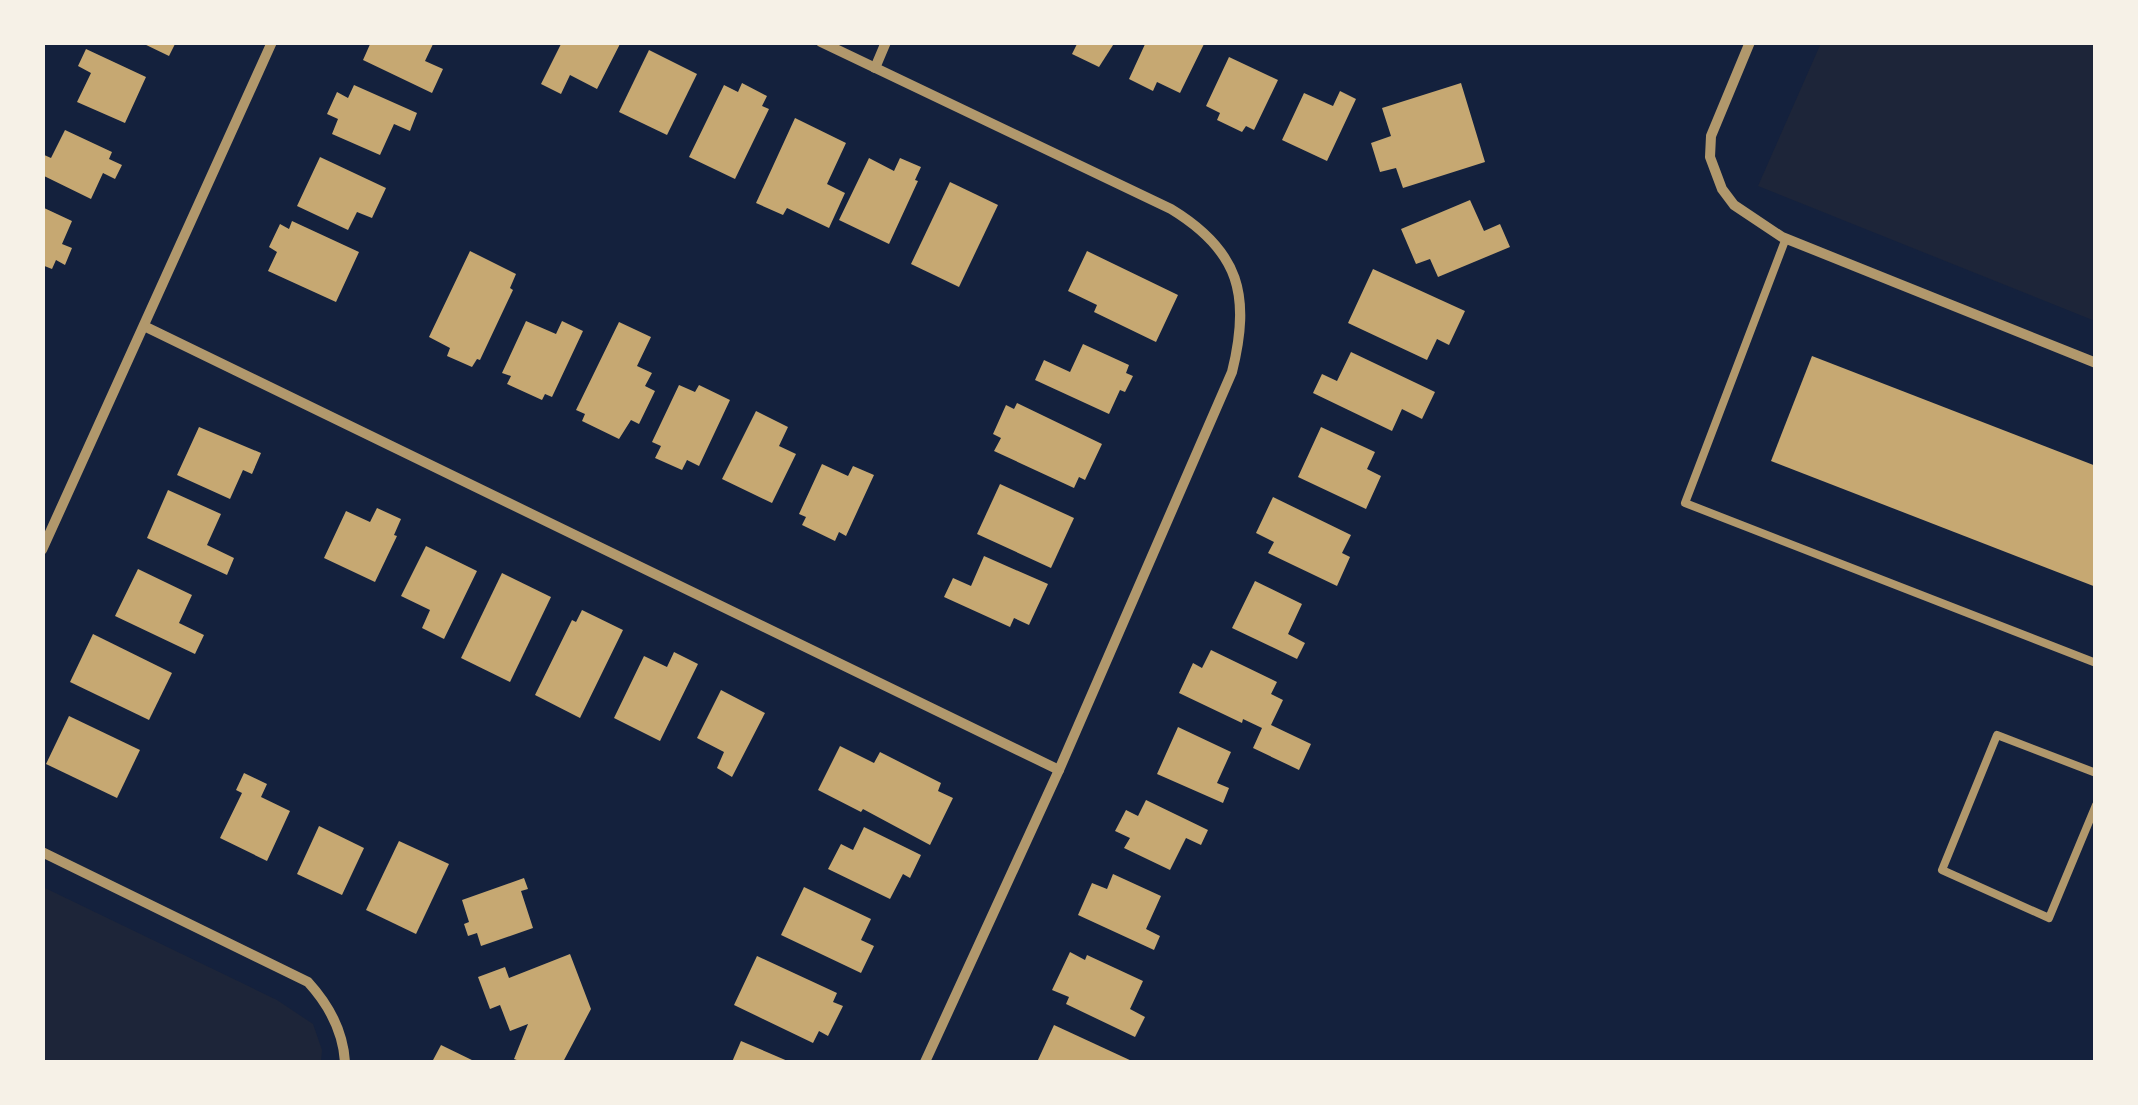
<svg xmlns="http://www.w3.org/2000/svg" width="2138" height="1105" font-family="Lato,sans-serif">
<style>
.green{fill:#1d2539}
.building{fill:#c6a872}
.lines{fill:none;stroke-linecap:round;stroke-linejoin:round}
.service{stroke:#b1986c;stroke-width:8}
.minor{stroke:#b1986c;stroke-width:10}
</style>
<rect width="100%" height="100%" fill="#14213d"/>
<g class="green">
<path d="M1821,43h274v278l-337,-135z"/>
<path d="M43,887l234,113 36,24 9,26 -1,12h-278z"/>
</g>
<g class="building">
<path d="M140,42h36l-7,14z"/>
<path d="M371,42h63l-9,19 18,8 -11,24 -69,-33z"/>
<path d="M562,42h59l-24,47 -27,-14 -9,19 -20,-10z"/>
<path d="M1078,42h37l-16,25 -27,-13z"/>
<path d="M1146,42l58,2 -24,49 -23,-11 -4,9 -24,-12z"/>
<path d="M86,49l60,28 -21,46 -48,-21 14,-29 -13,-7z"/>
<path d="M649,50l48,24 -30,61 -48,-23z"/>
<path d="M1229,57l49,23 -24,50 -8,-4 -4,6 -25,-12 3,-7 -14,-7z"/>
<path d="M742,83l25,13 -5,10 7,3 -34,70 -46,-22 35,-72 14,7z"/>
<path d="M1461,83l24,79 -82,26 -7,-20 -16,4 -9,-29 20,-7 -9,-28z"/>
<path d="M354,85l63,28 -7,18 -16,-7 -14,31 -48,-21 6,-15 -11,-5 10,-22 11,6z"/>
<path d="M1340,91l16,8 -29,62 -45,-21 22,-47 29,13z"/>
<path d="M795,118l51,25 -19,41 18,9 -16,35 -42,-20 -4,7 -27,-12z"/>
<path d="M65,130l47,22 -3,7 13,6 -7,14 -12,-6 -12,26 -49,-24v-21l9,4z"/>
<path d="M320,157l66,31 -14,30 -15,-6 -9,18 -51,-24z"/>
<path d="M869,158l25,13 6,-13 21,9 -6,13 3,1 -29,63 -50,-24z"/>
<path d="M950,182l48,23 -39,82 -48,-23z"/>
<path d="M1470,200l14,31 16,-7 10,23 -72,30 -8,-18 -14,5 -15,-35z"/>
<path d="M42,207l30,14 -10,23 10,4 -7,17 -9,-5 -4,9 -10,-4z"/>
<path d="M292,221l67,31 -23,50 -68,-31 9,-19 -8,-5 11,-23 9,5z"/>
<path d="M470,251l46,23 -6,14 3,2 -33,70 -3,-1 -5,8 -25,-11 3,-8 -21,-11z"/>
<path d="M1087,251l91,44 -22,47 -62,-30 3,-7 -29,-14z"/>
<path d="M1373,269l92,42 -16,34 -12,-6 -10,21 -79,-37z"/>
<path d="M526,321l30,13 6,-13 21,10 -31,66 -7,-3 -3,6 -35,-16 4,-8 -9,-3z"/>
<path d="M619,322l32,15 -14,29 15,7 -7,13 10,5 -16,33 -8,-4 -12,19 -37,-18 3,-7 -9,-4z"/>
<path d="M1083,344l46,21 -3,8 7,3 -8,16 -5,-2 -11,24 -74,-34 9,-20 26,12z"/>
<path d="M1351,352l84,40 -13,27 -20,-10 -10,22 -79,-38 9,-19 15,7z"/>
<path d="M1812,356l284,110v121l-325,-126z"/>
<path d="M679,385l16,7 4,-7 31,15 -31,66 -12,-6 -5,10 -27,-12 6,-12 -9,-4z"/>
<path d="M1017,403l85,41 -17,36 -6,-3 -5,11 -80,-37 7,-13 -8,-4 13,-29 8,4z"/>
<path d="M756,411l32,16 -9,19 17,8 -24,49 -50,-24z"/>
<path d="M199,427l62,26 -9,21 -9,-4 -13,29 -53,-24z"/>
<path d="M1321,427l54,25 -8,17 14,7 -15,33 -68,-32z"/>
<path d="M822,464l26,12 5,-10 21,9 -28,61 -7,-4 -4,9 -33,-16 4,-8 -7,-3z"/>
<path d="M1000,484l74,34 -23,50 -74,-34z"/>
<path d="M168,490l53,24 -14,31 27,13 -7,17 -80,-37z"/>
<path d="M1273,497l78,38 -9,18 8,4 -13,29 -69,-33 6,-11 -18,-9z"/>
<path d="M377,508l24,11 -7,16 3,1 -22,46 -51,-24 22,-47 24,11z"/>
<path d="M426,546l51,25 -33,68 -22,-11 8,-18 -29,-14z"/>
<path d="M984,556l64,28 -19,41 -15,-7 -4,9 -66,-30 9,-19 18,8z"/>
<path d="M138,569l54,26 -13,28 25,12 -9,19 -80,-38z"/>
<path d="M502,573l49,24 -41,85 -49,-24z"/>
<path d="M1255,581l47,23 -14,30 17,9 -8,16 -65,-31z"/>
<path d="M582,610l41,20 -43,88 -45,-23 37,-75 4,2z"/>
<path d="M93,634l79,39 -23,47 -79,-38z"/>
<path d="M1211,650l66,32 -6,12 12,6 -12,25 40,19 -12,26 -46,-22 9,-20 -19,-9 -1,4 -63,-30 14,-30 9,5z"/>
<path d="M674,652l24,12 -38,77 -46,-23 30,-62 23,11z"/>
<path d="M721,690l44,23 -33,64 -15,-9 7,-16 -27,-14z"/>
<path d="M69,716l71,34 -23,48 -71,-34z"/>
<path d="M1178,727l53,25 -14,31 12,5 -6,15 -66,-29z"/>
<path d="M840,746l34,17 6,-11 61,31 -3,8 15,7 -23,47 -67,-36 -2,3 -43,-22z"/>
<path d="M244,773l23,11 -6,13 29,14 -23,50 -47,-23 22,-45 -6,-3z"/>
<path d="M1146,800l62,30 -7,15 -15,-7 -16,32 -46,-22 6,-10 -15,-7 11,-21 12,6z"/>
<path d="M319,826l45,22 -22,47 -45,-21z"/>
<path d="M864,827l57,28 -11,23 -7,-4 -13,25 -62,-30 13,-25 12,6z"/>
<path d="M399,841l50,23 -33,70 -50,-24z"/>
<path d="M1113,874l48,22 -15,33 14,7 -6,14 -76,-35 14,-32 15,6z"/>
<path d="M524,878l4,11 -7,2 12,37 -52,18 -4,-13 -9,3 -4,-12 5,-2 -7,-22z"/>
<path d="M804,887l67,32 -10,21 13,6 -13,27 -80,-38z"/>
<path d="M1070,952l15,8 2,-5 56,26 -13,28 15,8 -10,20 -69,-33 3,-7 -17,-7z"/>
<path d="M570,954l21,55 -28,53h-41l-8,-3 14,-35 -18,7 -10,-26 -10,4 -12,-32 27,-10 4,11z"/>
<path d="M757,956l80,37 -4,9 10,4 -15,30 -9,-5 -6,12 -79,-38z"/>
<path d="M1054,1025l80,37h-97z"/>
<path d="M741,1041l49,21h-58z"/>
<path d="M441,1045l35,17h-44z"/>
</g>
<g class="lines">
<g class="service">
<path d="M1786,238l-101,265 411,160"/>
<path d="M2096,773l-99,-38 -55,135 107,48 47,-113"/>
</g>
<g class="minor">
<path d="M821,42l350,167c69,42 80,87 61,163l-173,398 -134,292"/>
<path d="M1750,42l-39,94 -1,21 12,32 12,16 48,32 314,126"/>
<path d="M875,68l11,-26"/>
<path d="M144,326l915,444"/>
<path d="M42,550l230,-508"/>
<path d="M42,852l266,130c21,23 35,48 37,80"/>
</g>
</g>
<rect width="2138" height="1105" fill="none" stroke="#f6f1e7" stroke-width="90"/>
</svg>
